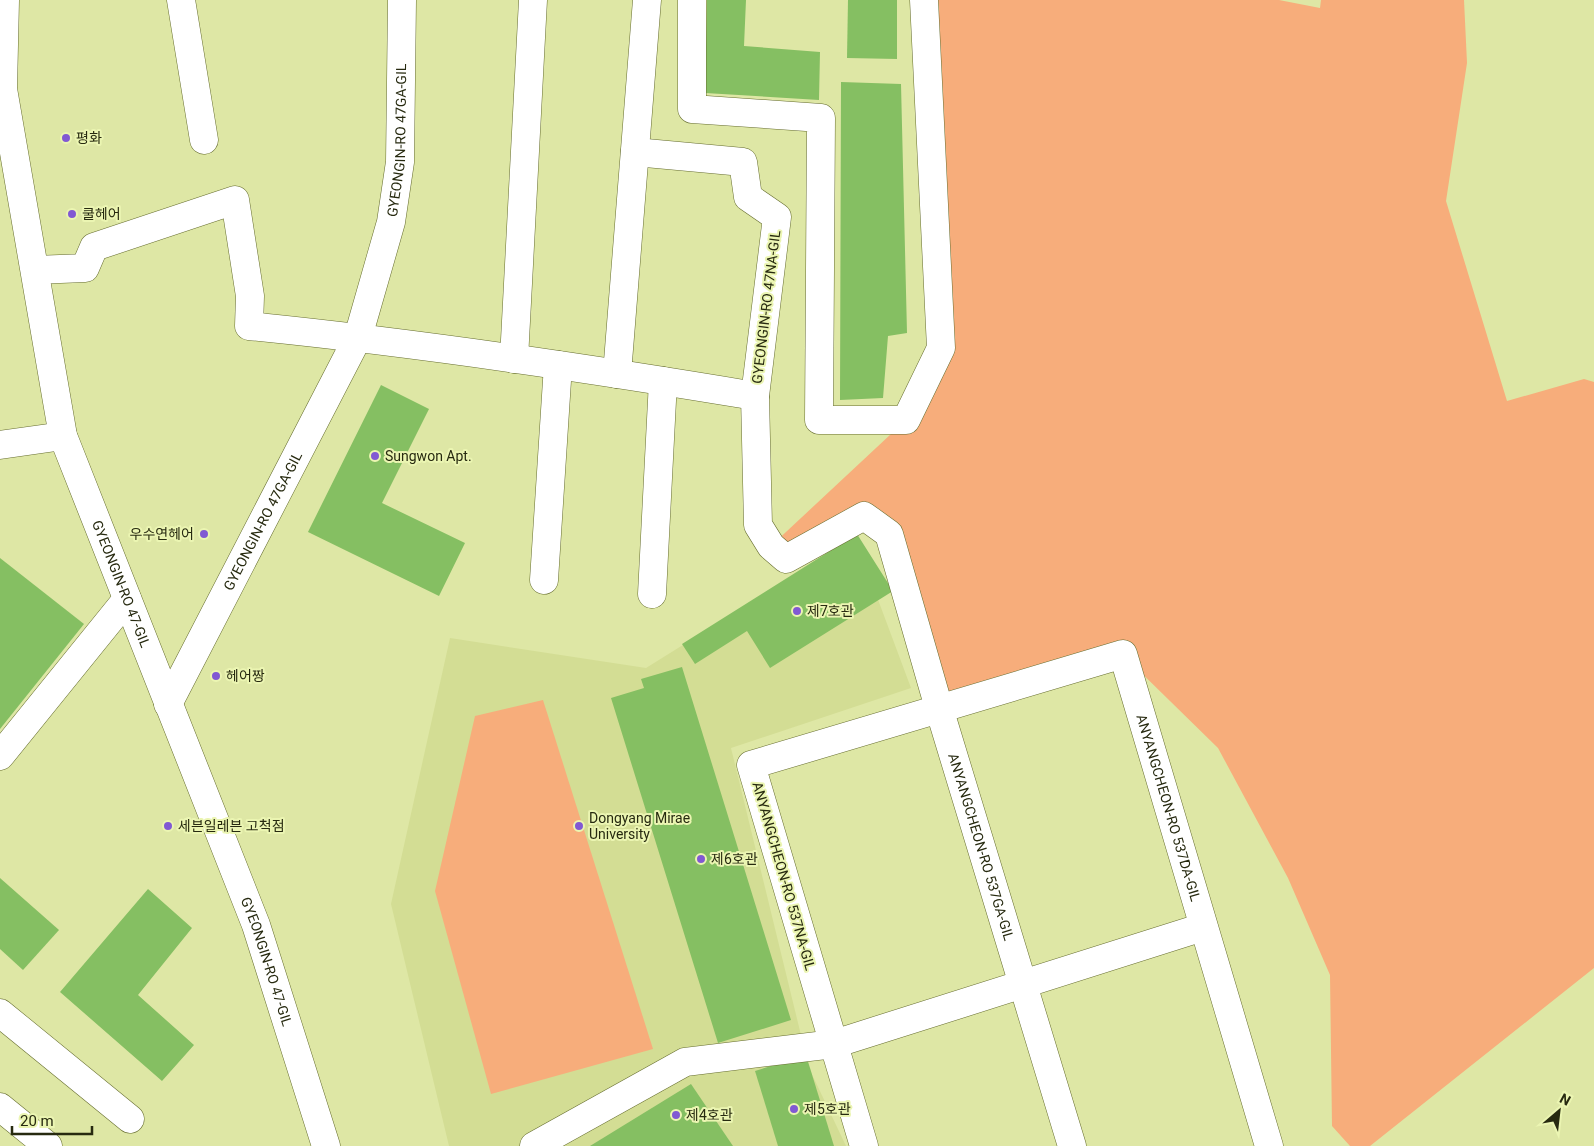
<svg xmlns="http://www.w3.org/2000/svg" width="1594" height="1146" font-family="Roboto,'Noto Sans KR',sans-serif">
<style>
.built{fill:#d3dd94}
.green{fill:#f7ad7b}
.building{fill:#85bf62}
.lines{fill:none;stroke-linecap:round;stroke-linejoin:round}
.minor-casing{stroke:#666d2f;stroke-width:29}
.minor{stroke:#fff;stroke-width:28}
.poi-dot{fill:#8159d3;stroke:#ebf5b2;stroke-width:2}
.labels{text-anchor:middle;stroke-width:4;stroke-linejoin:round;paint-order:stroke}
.poi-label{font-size:14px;fill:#272a10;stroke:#ebf5b2;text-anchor:start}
.street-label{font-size:14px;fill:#272a10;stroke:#ebf5b2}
</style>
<rect width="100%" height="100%" fill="#dee7a5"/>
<path class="built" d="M855,538l56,150 -180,60 78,320 37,78h-397l-58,-242 59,-266 196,30z"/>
<g class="green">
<path d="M924,0h355l41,8 1,-8h143l3,63 -21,138 61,200 77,-22 10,3v586l-224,178h-20l-18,-20 -2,-151 -42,-97 -70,-130 -96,-94 -183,54 -50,-174 -25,-18 -78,43 -15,-13 135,-126 35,-72z"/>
<path d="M543,700l110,349 -162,45 -56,-203 40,-175z"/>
</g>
<g class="building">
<path d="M707,0h39l-2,46 76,6 -1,48 -114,-7z"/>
<path d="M848,0h49v59l-50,-1z"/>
<path d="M841,82l60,2 6,249 -19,3 -5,62 -43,2z"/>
<path d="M381,385l48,24 -47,94 83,40 -26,53 -131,-64z"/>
<path d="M857,534l36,57 -123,77 -23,-37 -52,33 -13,-20z"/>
<path d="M0,558l84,66 -84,105z"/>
<path d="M682,667l109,353 -73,23 -107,-345 33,-10 -3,-9z"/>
<path d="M0,878l59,52 -36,40 -23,-21z"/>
<path d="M148,889l44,39 -54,67 56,50 -32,36 -102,-89z"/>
<path d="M806,1055l28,91h-56l-23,-75z"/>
<path d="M691,1084l42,62h-143z"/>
</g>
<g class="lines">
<defs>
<g id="minor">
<path id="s1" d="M5,0l-2,89 60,347 193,489 70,221"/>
<path d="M181,0l23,140"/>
<path d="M692,0v109l129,9 -2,302h87l35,-72 -17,-348"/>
<path id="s2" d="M635,152l108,10 5,35 29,20 -22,179 3,129 13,21 15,13 78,-43 25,18 50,174 133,438"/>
<path d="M35,270l50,-2 9,-21 141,-47 15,96 -1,30c170,17 338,42 506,70"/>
<path d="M514,359l19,-359"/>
<path d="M617,374l30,-374"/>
<path d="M0,445l63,-9"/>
<path d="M544,580l14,-215"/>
<path d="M652,594l11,-213"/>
<path id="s3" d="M168,704l190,-367 33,-115 9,-60 2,-162"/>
<path d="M0,756l127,-157"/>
<path d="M0,1013l130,106"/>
<path d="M0,1107l48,39"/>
<path d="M534,1146l151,-84 149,-18 369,-117"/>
<path id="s4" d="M864,1146l-113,-381 372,-111 146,492"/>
</g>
</defs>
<use href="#minor" class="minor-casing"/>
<use href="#minor" class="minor"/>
</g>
<g class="poi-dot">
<circle cx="66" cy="138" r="5"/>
<circle cx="72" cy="214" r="5"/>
<circle cx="375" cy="456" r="5"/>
<circle cx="204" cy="534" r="5"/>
<circle cx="797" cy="611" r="5"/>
<circle cx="216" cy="676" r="5"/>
<circle cx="168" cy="826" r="5"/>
<circle cx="579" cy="826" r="5"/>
<circle cx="701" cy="859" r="5"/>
<circle cx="794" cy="1109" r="5"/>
<circle cx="676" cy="1115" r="5"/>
</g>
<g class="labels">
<g class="poi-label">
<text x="76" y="143">평화</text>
<text x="82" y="219">쿨헤어</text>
<text x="385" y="461">Sungwon Apt.</text>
<text x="194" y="539" text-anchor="end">우수연헤어</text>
<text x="807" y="616">제7호관</text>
<text x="226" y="681">헤어짱</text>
<text x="589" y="823">Dongyang Mirae<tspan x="589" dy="16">University</tspan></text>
<text x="178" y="831">세븐일레븐 고척점</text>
<text x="711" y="864">제6호관</text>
<text x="804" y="1114">제5호관</text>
<text x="686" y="1120">제4호관</text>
</g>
<g class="street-label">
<text dy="5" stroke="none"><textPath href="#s3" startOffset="615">GYEONGIN-RO 47GA-GIL</textPath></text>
<text transform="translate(766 307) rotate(-83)" y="5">GYEONGIN-RO 47NA-GIL</text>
<text dy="5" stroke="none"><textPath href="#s3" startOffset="206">GYEONGIN-RO 47GA-GIL</textPath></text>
<text dy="5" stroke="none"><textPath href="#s1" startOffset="600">GYEONGIN-RO 47-GIL</textPath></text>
<text dy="5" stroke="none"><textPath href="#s4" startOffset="946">ANYANGCHEON-RO 537DA-GIL</textPath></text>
<text dy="5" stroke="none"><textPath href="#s2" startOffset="979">ANYANGCHEON-RO 537GA-GIL</textPath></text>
<text transform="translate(784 876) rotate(74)" y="5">ANYANGCHEON-RO 537NA-GIL</text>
<text dy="5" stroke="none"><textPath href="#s1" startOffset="1005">GYEONGIN-RO 47-GIL</textPath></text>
</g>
</g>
<g transform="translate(1559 1111) rotate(28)" stroke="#ebf5b2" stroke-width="4" paint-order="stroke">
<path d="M0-4L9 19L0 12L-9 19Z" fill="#272a10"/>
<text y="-8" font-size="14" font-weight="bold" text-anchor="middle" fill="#272a10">N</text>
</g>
<path d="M12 1126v8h80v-8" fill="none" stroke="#272a10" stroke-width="2.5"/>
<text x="20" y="1126" font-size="15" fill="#272a10" stroke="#ebf5b2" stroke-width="4" paint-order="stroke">20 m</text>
</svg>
